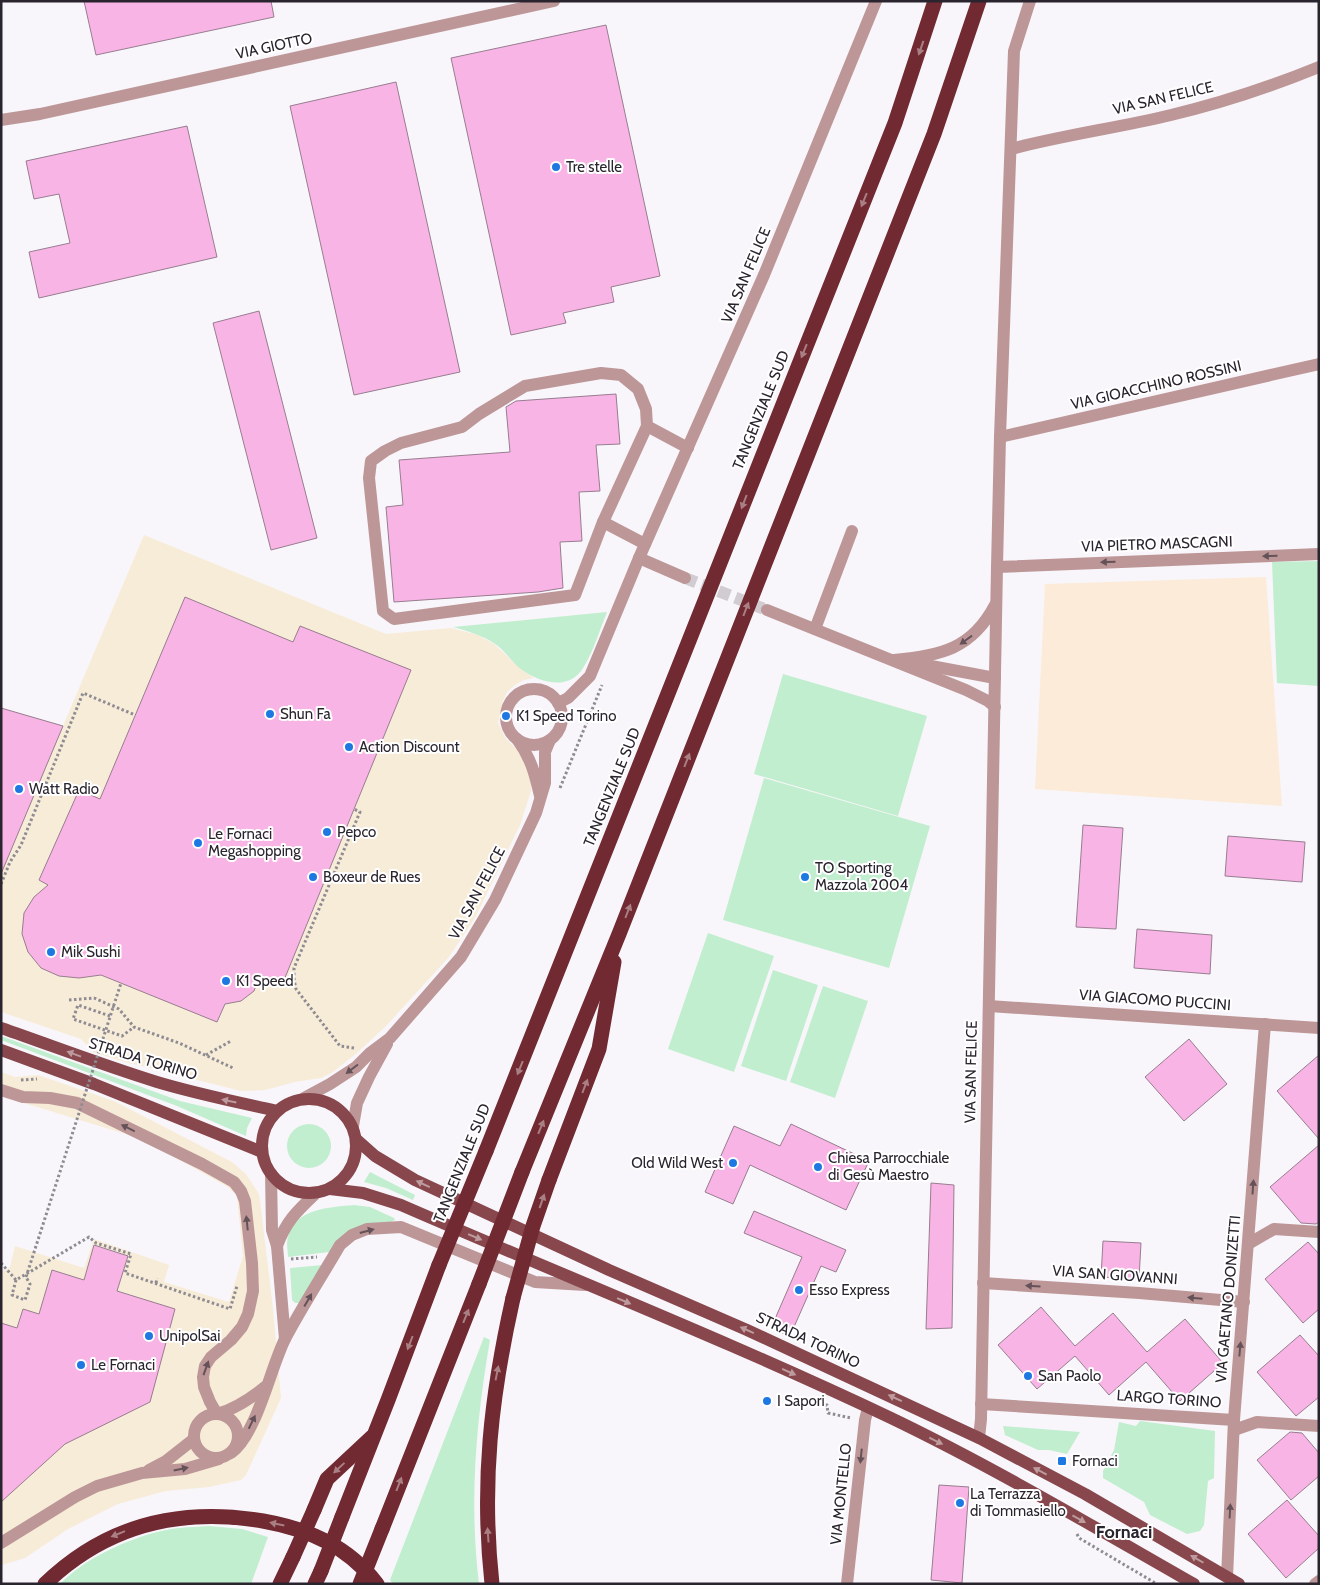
<svg xmlns="http://www.w3.org/2000/svg" width="1320" height="1585" font-family="Cabin,sans-serif">
<style>
.commercial{fill:#f7ecd7}
.education{fill:#fbebd8}
.green{fill:#c1eecf}
.building{fill:#f9b4e6;stroke:#977d8f}
.lines{fill:none;stroke-linecap:round;stroke-linejoin:round}
.minor-tunnel{stroke:#d0ccd2;stroke-width:12;stroke-dasharray:12 6;stroke-linecap:butt}
.path{stroke:#8f8b92;stroke-width:3;stroke-dasharray:2.5 2.5;stroke-linecap:butt}
.minor{stroke:#bd9798;stroke-width:12}
.major{stroke:#87474c;stroke-width:12}
.highway{stroke:#712932;stroke-width:15}
.path-bridge{stroke:#8f8b92;stroke-width:3;stroke-dasharray:2.5 2.5;stroke-linecap:butt}
.highway-bridge{stroke:#712932;stroke-width:15}
.oneway{fill:#aa7f84}
.oneway2{fill:#655258}
.oneway3{fill:#bd9a9d}
.poi-dot{fill:#1d78e1;stroke:#fff;stroke-width:2}
.labels{text-anchor:middle;stroke-width:4;stroke-linejoin:round;paint-order:stroke}
.street-label{font-size:15px;fill:#2a242e;stroke:#fff}
.poi-label{font-size:15px;fill:#2a242e;stroke:#fff;text-anchor:start}
.quarter-label{font-size:18px;font-weight:bold;fill:#2a242e;stroke:#fff}
</style>
<rect width="100%" height="100%" fill="#f9f6fb"/>
<g class="commercial">
<path d="M144,535l242,99 65,-6 27,7 16,9 28,26 12,8 -10,2 -9,5 -8,7 -5,11 -4,20 8,16 18,17 8,21 -1,14 -11,34 -44,91 -27,41 -63,69 -29,27 -24,19 -12,6 -26,4 -30,8 -24,1 -116,-29 -32,-10 -12,-13 -80,-27v-304l62,18z"/>
<path d="M1,1072l14,5 23,-2 76,26 118,61 14,12 13,20 2,14 12,101 8,89 -35,77 -5,5 -32,7 -43,4 -48,13 -50,25 -43,29 -23,7 -1,-293 9,-5 5,-21 69,22 10,-29 75,26 -5,17 65,20 14,-46 -6,-60 -9,-9 -86,-48 -141,-43z"/>
</g>
<path class="education" d="M1266,577l16,229 -247,-17 10,-205z"/>
<g class="green">
<path d="M1319,561v125l-42,-3 -5,-121z"/>
<path d="M607,612c-7,17 -14,41 -24,56 -14,23 -42,15 -61,2 -10,-7 -16,-19 -27,-26 -13,-9 -28,-13 -42,-17z"/>
<path d="M783,674l144,42 -29,100 -144,-42z"/>
<path d="M764,778l166,48 -41,142 -166,-48z"/>
<path d="M708,933l66,23 -40,116 -66,-23z"/>
<path d="M773,970l45,15 -32,96 -45,-15z"/>
<path d="M823,986l45,15 -33,97 -45,-16z"/>
<path d="M1,1036l179,65 72,17 -5,10 -1,8 -69,-30 -176,-66z"/>
<circle cx="309" cy="1146" r="22"/>
<path d="M370,1172l45,23 -2,5 -27,-12 -22,-6z"/>
<path d="M354,1205l16,2 24,11 1,2 -66,32 -41,5c0,-6 -2,-14 0,-20 6,-28 42,-30 66,-32z"/>
<path d="M323,1265l-22,38h-6l-3,-3 -2,-32z"/>
<path d="M484,1337l6,3c-14,81 -21,162 -11,244h-86l-3,-4z"/>
<path d="M1140,1421l75,10 -1,47 -6,3 -4,44 -4,6 -13,3 -37,-19 -6,-13 -41,-24v-7l11,-21 5,-28 17,4z"/>
<path d="M1003,1426l77,6 -13,22 -18,-4h-11l-33,-15z"/>
<path d="M209,1526l33,3 26,8 -17,47h-191c25,-26 71,-47 106,-54 14,-3 29,-3 43,-4z"/>
</g>
<g class="building">
<path d="M84,1h187l3,16 -178,38z"/>
<path d="M606,25l54,251 -49,11 3,15 -51,11 3,10 -55,12 -60,-277z"/>
<path d="M396,82l64,290 -106,23 -64,-289z"/>
<path d="M187,126l30,131 -178,41 -10,-46 41,-9 -11,-49 -25,5 -8,-38z"/>
<path d="M259,311l58,227 -46,12 -58,-227z"/>
<path d="M616,394l4,50 -24,1 4,46 -21,1 3,49 -22,1 3,46 -25,4 -144,10 -8,-95 17,-2 -4,-45 111,-8 -4,-45 10,-6z"/>
<path d="M185,597l108,45 7,-16 111,44 -129,315 -22,-10 -6,16 -13,10 -16,3 -8,18 -116,-47 -22,3 -20,-2 -18,-8 -13,-16 -6,-18 2,-21 10,-16 14,-12 -9,-5 40,-90 21,9z"/>
<path d="M1,708l62,18 -62,148z"/>
<path d="M1083,825l40,3 -7,101 -40,-2z"/>
<path d="M1228,836l77,6 -3,40 -77,-6z"/>
<path d="M1137,929l75,6 -2,39 -76,-6z"/>
<path d="M1189,1039l38,45 -43,37 -39,-44z"/>
<path d="M1319,1055v84l-42,-48z"/>
<path d="M791,1124l78,37 -23,49 -96,-45 -17,39 -28,-12 29,-66 46,20z"/>
<path d="M1319,1145v77l-3,2 -15,-1 -31,-36z"/>
<path d="M931,1183l23,2 -2,143 -26,1z"/>
<path d="M754,1211l92,39 -10,22 -15,-6 -31,70 -19,-8 31,-71 -58,-24z"/>
<path d="M1103,1241l38,2 -2,36 -38,-2z"/>
<path d="M1308,1242l11,12v55l-16,14 -38,-44z"/>
<path d="M94,1245l34,11 -11,35 58,18 -25,93 -85,42 -64,58v-179l16,5 6,-19 16,5 13,-44 32,10z"/>
<path d="M1041,1307l34,39 38,-33 34,39 38,-33 38,44 -43,38 -34,-39 -37,33 -34,-39 -38,33 -39,-44z"/>
<path d="M1300,1335l19,21v41l-23,19 -39,-44z"/>
<path d="M1290,1432l12,1 17,20v23l-28,24 -34,-40z"/>
<path d="M939,1485l30,2 -7,96 -31,-3z"/>
<path d="M1287,1500l32,36v12l-33,30 -38,-44z"/>
</g>
<g class="lines">
<path class="minor-tunnel" d="M685,578l82,32"/>
<g class="path">
<path d="M560,788l42,-103"/>
<path d="M1,884l9,-22 11,-17 62,-152 52,22"/>
<path d="M69,1000l25,-2 25,11 15,18 45,16 54,25"/>
<path d="M110,1016l-32,-11 -5,14 49,17 12,-9"/>
<path d="M354,1048l-14,-2 -44,-57 -2,-10v-11l66,-156 -6,-3"/>
<path d="M206,1055l25,-14"/>
<path d="M21,1080l16,-1"/>
<path d="M291,1259l26,-2"/>
<path d="M1,1263l15,17 73,-43 7,6 35,11 -6,19 105,36 7,-23"/>
<path d="M16,1280l-4,15 13,5 5,-16 -4,-7"/>
<path d="M156,1283l1,-5"/>
<path d="M825,1405h2l1,8 23,5"/>
<path d="M1077,1534l2,4 78,46"/>
</g>
<g class="minor">
<path d="M1,120l39,-6 514,-113"/>
<path d="M1011,149c53,-14 106,-21 160,-34 51,-12 99,-28 148,-48"/>
<path d="M647,426l-44,96 -28,73 -181,24 -11,-8 -14,-133 2,-17 14,-10 16,-8 61,-16 17,-13 46,-28 76,-13 20,2 17,14 8,20 1,17 41,22"/>
<path d="M1000,437l319,-73"/>
<path d="M603,522l42,22"/>
<path d="M639,558l46,20"/>
<path d="M997,567l322,-13"/>
<path d="M767,610l199,80 22,11 7,6"/>
<path d="M815,629l37,-98"/>
<path d="M894,660c46,-4 78,-11 101,-55"/>
<path d="M915,663l80,15"/>
<circle cx="534" cy="717" r="28"/>
<path d="M558,703l10,-5 22,-22 49,-118 125,-283 112,-274"/>
<path d="M517,739c14,19 18,35 23,57"/>
<path d="M989,1006l330,22"/>
<path d="M1,1090l22,7 27,1 27,5 125,61 32,18 7,9 4,10 7,62 1,28 -5,23 -6,13 -11,13 -20,17 -6,9 -2,11 1,10 6,15 7,12c18,-5 33,-15 48,-27"/>
<path d="M304,1098l26,-14 26,-17 14,-14 20,-15 71,-81 34,-57 41,-87 9,-30v-31l5,-12"/>
<path d="M353,1126l4,-23 12,-26 18,-33"/>
<path d="M271,1173l1,57 5,16 8,93"/>
<path d="M1248,1244l26,-15 45,3"/>
<path d="M277,1246c9,-25 20,-35 39,-53"/>
<path d="M983,1283l156,10 105,9"/>
<path d="M981,1404l253,16"/>
<circle cx="216" cy="1436" r="22"/>
<path d="M1234,1430l23,-8 62,4"/>
<path d="M979,1438l2,-19 16,-852 3,-130 14,-386 16,-50"/>
<path d="M231,1453c26,-19 39,-84 54,-114 17,-32 37,-63 55,-94l12,-10 15,-6 34,-2 134,55 50,3"/>
<path d="M149,1470l17,-9 28,-22"/>
<path d="M1,1543l74,-46 22,-11 45,-13 43,-4 34,-10"/>
<path d="M1227,1577l7,-157 31,-396"/>
<path d="M847,1584l18,-164 3,-12"/>
<path d="M1315,1584l4,-3"/>
</g>
<g class="major">
<path d="M1,1028c52,18 104,38 156,54 40,12 80,20 120,29"/>
<path d="M1,1050l93,34 168,68"/>
<circle cx="309" cy="1146" r="47"/>
<path d="M357,1140l18,16 40,24 194,90 138,60 232,108 106,56 154,90"/>
<path d="M330,1189l33,4 38,12c163,71 330,137 490,213 104,50 203,109 303,166"/>
</g>
<g class="highway">
<path d="M486,1151l409,-1028 40,-122"/>
<path d="M522,1172l97,-238 315,-800 45,-133"/>
<path d="M549,1180l50,-131 15,-87"/>
<path d="M314,1510l13,-31 45,-42"/>
<path d="M342,1517l46,-117 51,-135"/>
<path d="M382,1529l97,-245"/>
<path d="M45,1584c61,-59 135,-77 218,-63 45,8 85,25 114,63"/>
<path d="M280,1584l13,-27"/>
<path d="M315,1584l6,-13"/>
<path d="M492,1584c-11,-101 -1,-188 21,-286"/>
</g>
<path class="path-bridge" d="M26,1277l95,-294"/>
<g class="highway-bridge">
<path d="M439,1265l47,-114"/>
<path d="M479,1284l43,-112"/>
<path d="M513,1298l20,-72 16,-46"/>
<path d="M293,1557l21,-47"/>
<path d="M321,1571l21,-54"/>
<path d="M360,1584l22,-55"/>
</g>
</g>
<defs><path id="oneway-solid" d="M-6-.8H1V-3.2L6.5 0L1 3.2V.8H-6Z" transform="scale(1.25)"/></defs>
<g class="oneway">
<use href="#oneway-solid" transform="translate(921 48) rotate(109)"/>
<use href="#oneway-solid" transform="translate(864 200) rotate(112)"/>
<use href="#oneway-solid" transform="translate(804 351) rotate(112)"/>
<use href="#oneway-solid" transform="translate(744 502) rotate(111)"/>
<use href="#oneway-solid" transform="translate(746 609) rotate(-69)"/>
<use href="#oneway-solid" transform="translate(687 760) rotate(-69)"/>
<use href="#oneway-solid" transform="translate(628 911) rotate(-69)"/>
<use href="#oneway-solid" transform="translate(520 1068) rotate(112)"/>
<use href="#oneway-solid" transform="translate(585 1086) rotate(-69)"/>
<use href="#oneway-solid" transform="translate(541 1127) rotate(-68)"/>
<use href="#oneway-solid" transform="translate(542 1201) rotate(-71)"/>
<use href="#oneway-solid" transform="translate(466 1316) rotate(-68)"/>
<use href="#oneway-solid" transform="translate(410 1343) rotate(111)"/>
<use href="#oneway-solid" transform="translate(497 1373) rotate(-79)"/>
<use href="#oneway-solid" transform="translate(339 1468) rotate(137)"/>
<use href="#oneway-solid" transform="translate(399 1484) rotate(-69)"/>
<use href="#oneway-solid" transform="translate(277 1524) rotate(-168)"/>
<use href="#oneway-solid" transform="translate(118 1534) rotate(158)"/>
<use href="#oneway-solid" transform="translate(488 1535) rotate(-94)"/>
</g>
<g class="oneway2">
<use href="#oneway-solid" transform="translate(1270 556) rotate(178)"/>
<use href="#oneway-solid" transform="translate(1108 562) rotate(178)"/>
<use href="#oneway-solid" transform="translate(966 640) rotate(144)"/>
<use href="#oneway-solid" transform="translate(352 1069) rotate(143)"/>
<use href="#oneway-solid" transform="translate(128 1128) rotate(-154)"/>
<use href="#oneway-solid" transform="translate(1253 1187) rotate(-86)"/>
<use href="#oneway-solid" transform="translate(247 1223) rotate(-96)"/>
<use href="#oneway-solid" transform="translate(367 1231) rotate(-15)"/>
<use href="#oneway-solid" transform="translate(1033 1286) rotate(-176)"/>
<use href="#oneway-solid" transform="translate(1195 1298) rotate(-175)"/>
<use href="#oneway-solid" transform="translate(308 1300) rotate(-60)"/>
<use href="#oneway-solid" transform="translate(1240 1349) rotate(-85)"/>
<use href="#oneway-solid" transform="translate(206 1368) rotate(-70)"/>
<use href="#oneway-solid" transform="translate(252 1422) rotate(-64)"/>
<use href="#oneway-solid" transform="translate(861 1456) rotate(96)"/>
<use href="#oneway-solid" transform="translate(181 1469) rotate(-12)"/>
<use href="#oneway-solid" transform="translate(1230 1511) rotate(-87)"/>
</g>
<g class="oneway3">
<use href="#oneway-solid" transform="translate(74 1054) rotate(-160)"/>
<use href="#oneway-solid" transform="translate(229 1101) rotate(-168)"/>
<use href="#oneway-solid" transform="translate(423 1184) rotate(-155)"/>
<use href="#oneway-solid" transform="translate(475 1237) rotate(23)"/>
<use href="#oneway-solid" transform="translate(624 1301) rotate(23)"/>
<use href="#oneway-solid" transform="translate(747 1330) rotate(-156)"/>
<use href="#oneway-solid" transform="translate(789 1372) rotate(24)"/>
<use href="#oneway-solid" transform="translate(895 1398) rotate(-155)"/>
<use href="#oneway-solid" transform="translate(936 1441) rotate(26)"/>
<use href="#oneway-solid" transform="translate(1040 1471) rotate(-152)"/>
<use href="#oneway-solid" transform="translate(1079 1519) rotate(29)"/>
<use href="#oneway-solid" transform="translate(1197 1559) rotate(-150)"/>
</g>
<g class="poi-dot">
<circle cx="556" cy="167" r="5"/>
<circle cx="270" cy="714" r="5"/>
<circle cx="506" cy="716" r="5"/>
<circle cx="349" cy="747" r="5"/>
<circle cx="19" cy="789" r="5"/>
<circle cx="327" cy="832" r="5"/>
<circle cx="198" cy="843" r="5"/>
<circle cx="313" cy="877" r="5"/>
<circle cx="805" cy="877" r="5"/>
<circle cx="51" cy="952" r="5"/>
<circle cx="226" cy="981" r="5"/>
<circle cx="733" cy="1163" r="5"/>
<circle cx="818" cy="1167" r="5"/>
<circle cx="799" cy="1290" r="5"/>
<circle cx="149" cy="1336" r="5"/>
<circle cx="81" cy="1365" r="5"/>
<circle cx="1028" cy="1376" r="5"/>
<circle cx="767" cy="1401" r="5"/>
<rect x="1057" y="1456" width="10" height="10" rx="2.5"/>
<circle cx="960" cy="1503" r="5"/>
</g>
<g class="labels">
<g class="street-label">
<text transform="translate(274 46) rotate(-12)" y="5">VIA GIOTTO</text>
<text transform="translate(1163 98) rotate(-13)" y="5">VIA SAN FELICE</text>
<text transform="translate(746 275) rotate(-67)" y="5">VIA SAN FELICE</text>
<text transform="translate(1156 385) rotate(-13)" y="5">VIA GIOACCHINO ROSSINI</text>
<text transform="translate(761 410) rotate(-68)" y="5">TANGENZIALE SUD</text>
<text transform="translate(1157 544) rotate(-2)" y="5">VIA PIETRO MASCAGNI</text>
<text transform="translate(612 787) rotate(-68)" y="5">TANGENZIALE SUD</text>
<text transform="translate(477 893) rotate(-62)" y="5">VIA SAN FELICE</text>
<text transform="translate(1155 1000) rotate(4)" y="5">VIA GIACOMO PUCCINI</text>
<text transform="translate(143 1059) rotate(17)" y="5">STRADA TORINO</text>
<text transform="translate(971 1072) rotate(-89)" y="5">VIA SAN FELICE</text>
<text transform="translate(462 1163) rotate(-68)" y="5">TANGENZIALE SUD</text>
<text transform="translate(1115 1275) rotate(4)" y="5">VIA SAN GIOVANNI</text>
<text transform="translate(1228 1299) rotate(-85)" y="5">VIA GAETANO DONIZETTI</text>
<text transform="translate(808 1340) rotate(25)" y="5">STRADA TORINO</text>
<text transform="translate(1169 1399) rotate(4)" y="5">LARGO TORINO</text>
<text transform="translate(841 1494) rotate(-84)" y="5">VIA MONTELLO</text>
</g>
<g class="poi-label">
<text x="566" y="172">Tre stelle</text>
<text x="280" y="719">Shun Fa</text>
<text x="516" y="721">K1 Speed Torino</text>
<text x="359" y="752">Action Discount</text>
<text x="29" y="794">Watt Radio</text>
<text x="337" y="837">Pepco</text>
<text x="208" y="839">Le Fornaci<tspan x="208" dy="17">Megashopping</tspan></text>
<text x="815" y="873">TO Sporting<tspan x="815" dy="17">Mazzola 2004</tspan></text>
<text x="323" y="882">Boxeur de Rues</text>
<text x="61" y="957">Mik Sushi</text>
<text x="236" y="986">K1 Speed</text>
<text x="828" y="1163">Chiesa Parrocchiale<tspan x="828" dy="17">di Gesù Maestro</tspan></text>
<text x="723" y="1168" text-anchor="end">Old Wild West</text>
<text x="809" y="1295">Esso Express</text>
<text x="159" y="1341">UnipolSai</text>
<text x="91" y="1370">Le Fornaci</text>
<text x="1038" y="1381">San Paolo</text>
<text x="777" y="1406">I Sapori</text>
<text x="1072" y="1466">Fornaci</text>
<text x="970" y="1499">La Terrazza<tspan x="970" dy="17">di Tommasiello</tspan></text>
</g>
<g class="quarter-label">
<text x="1124" y="1538">Fornaci</text>
</g>
</g>
<rect width="1320" height="1585" fill="none" stroke="#2a242e" stroke-width="5"/>
</svg>
